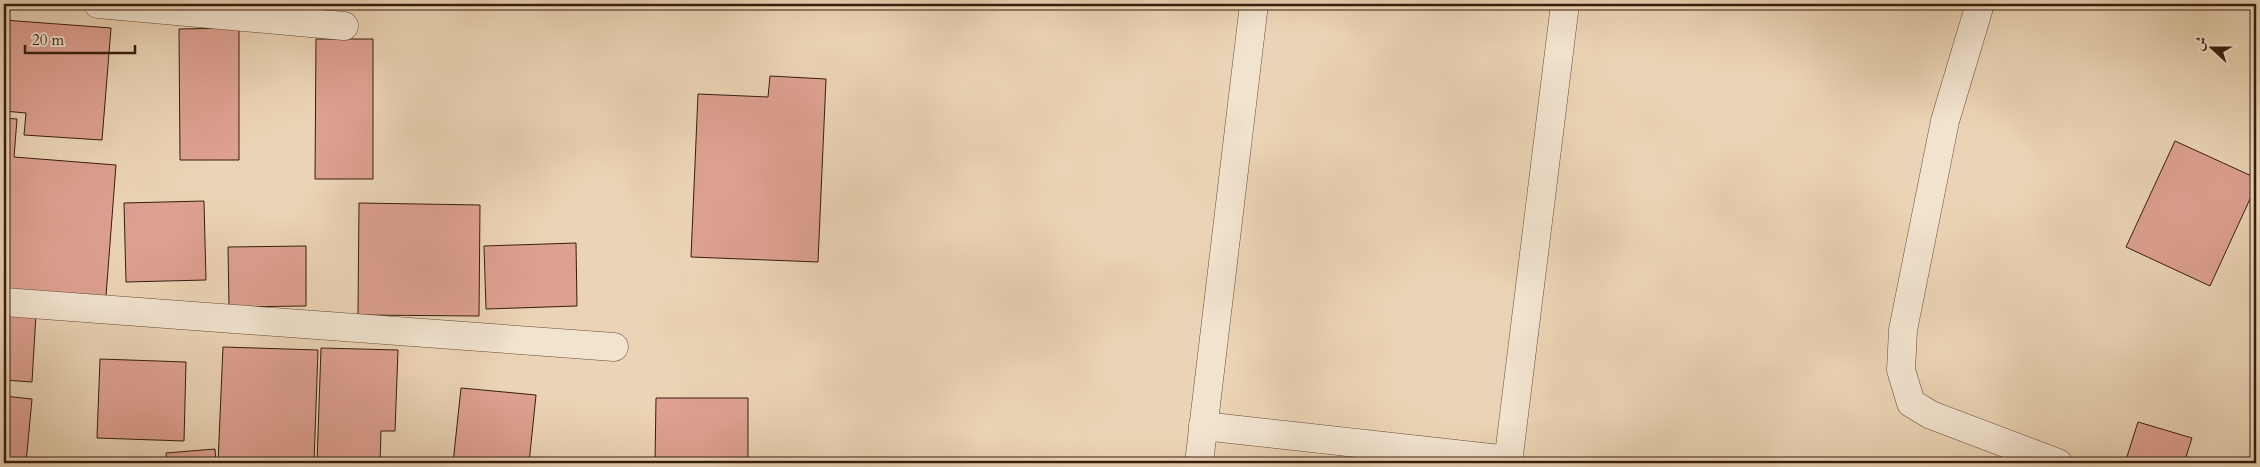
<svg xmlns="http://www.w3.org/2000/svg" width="2260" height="467" font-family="Cardo,Amiri,serif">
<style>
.building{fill:#dea191;stroke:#371d0e}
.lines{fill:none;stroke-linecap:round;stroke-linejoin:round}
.minor-casing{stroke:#644b38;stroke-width:29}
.minor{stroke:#f2e3cf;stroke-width:28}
</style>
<rect width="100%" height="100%" fill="#ebd4b5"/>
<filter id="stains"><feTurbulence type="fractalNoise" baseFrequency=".004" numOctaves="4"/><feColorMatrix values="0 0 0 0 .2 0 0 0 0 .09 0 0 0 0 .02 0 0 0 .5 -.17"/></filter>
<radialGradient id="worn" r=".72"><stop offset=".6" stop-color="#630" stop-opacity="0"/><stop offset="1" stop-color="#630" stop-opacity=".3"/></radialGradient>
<g class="building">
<path d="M4,20l107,8 -9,112 -78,-5 2,-22 -22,-2z"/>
<path d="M239,28v132h-59l-1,-131z"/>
<path d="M316,39h57v140h-58z"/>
<path d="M770,76l56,3 -8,183 -127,-5 7,-163 70,3z"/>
<path d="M4,118l13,1 -3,38 102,8 -10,131 -102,-7z"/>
<path d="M2175,141l81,37v8l-46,100 -84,-39z"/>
<path d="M204,201l2,79 -80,2 -2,-79z"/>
<path d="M359,203l121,2 -1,111 -121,-1z"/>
<path d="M576,243l1,63 -91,3 -2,-63z"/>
<path d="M306,246v60l-77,1 -1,-60z"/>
<path d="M4,312l32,2 -4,68 -28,-2z"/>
<path d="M223,347l95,3 -4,113h-96z"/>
<path d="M321,348l77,2 -3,81h-14l-1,32h-63z"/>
<path d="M100,359l86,3 -2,79 -87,-3z"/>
<path d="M461,388l75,7 -7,68h-76z"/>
<path d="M4,396l28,3 -6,64h-22z"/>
<path d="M656,398h92v65h-93z"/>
<path d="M2138,422l54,16 -8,25h-59z"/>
<path d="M215,449l1,14h-49l-1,-10z"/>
</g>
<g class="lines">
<defs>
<g id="minor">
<path d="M98,4l246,22"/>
<path d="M1980,4l-35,117 -42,209 -2,40 10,33 20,12 127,48"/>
<path d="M4,302l610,45"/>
<path d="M1203,426l306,34"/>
<path d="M1199,463l55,-459"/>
<path d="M1508,463l57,-459"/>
</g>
</defs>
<use href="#minor" class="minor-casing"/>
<use href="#minor" class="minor"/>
</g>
<rect width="2260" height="467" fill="none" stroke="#ebd4b5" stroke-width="20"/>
<rect x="5" y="5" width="2250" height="457" fill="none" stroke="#371d0e" stroke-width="2.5"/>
<rect x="10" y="10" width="2240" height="447" fill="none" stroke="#371d0e"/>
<g transform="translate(2212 48) rotate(291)" stroke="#f2e3cf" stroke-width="4" paint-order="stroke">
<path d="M0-4L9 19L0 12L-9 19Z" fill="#371d0e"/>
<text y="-8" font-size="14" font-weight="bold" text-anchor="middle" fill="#371d0e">ش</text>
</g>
<path d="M25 45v8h110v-8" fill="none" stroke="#371d0e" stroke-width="2.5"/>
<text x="32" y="45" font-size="15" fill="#371d0e" stroke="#f2e3cf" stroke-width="4" paint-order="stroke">20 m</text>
<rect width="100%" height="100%" filter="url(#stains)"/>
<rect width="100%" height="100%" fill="url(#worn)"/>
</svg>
